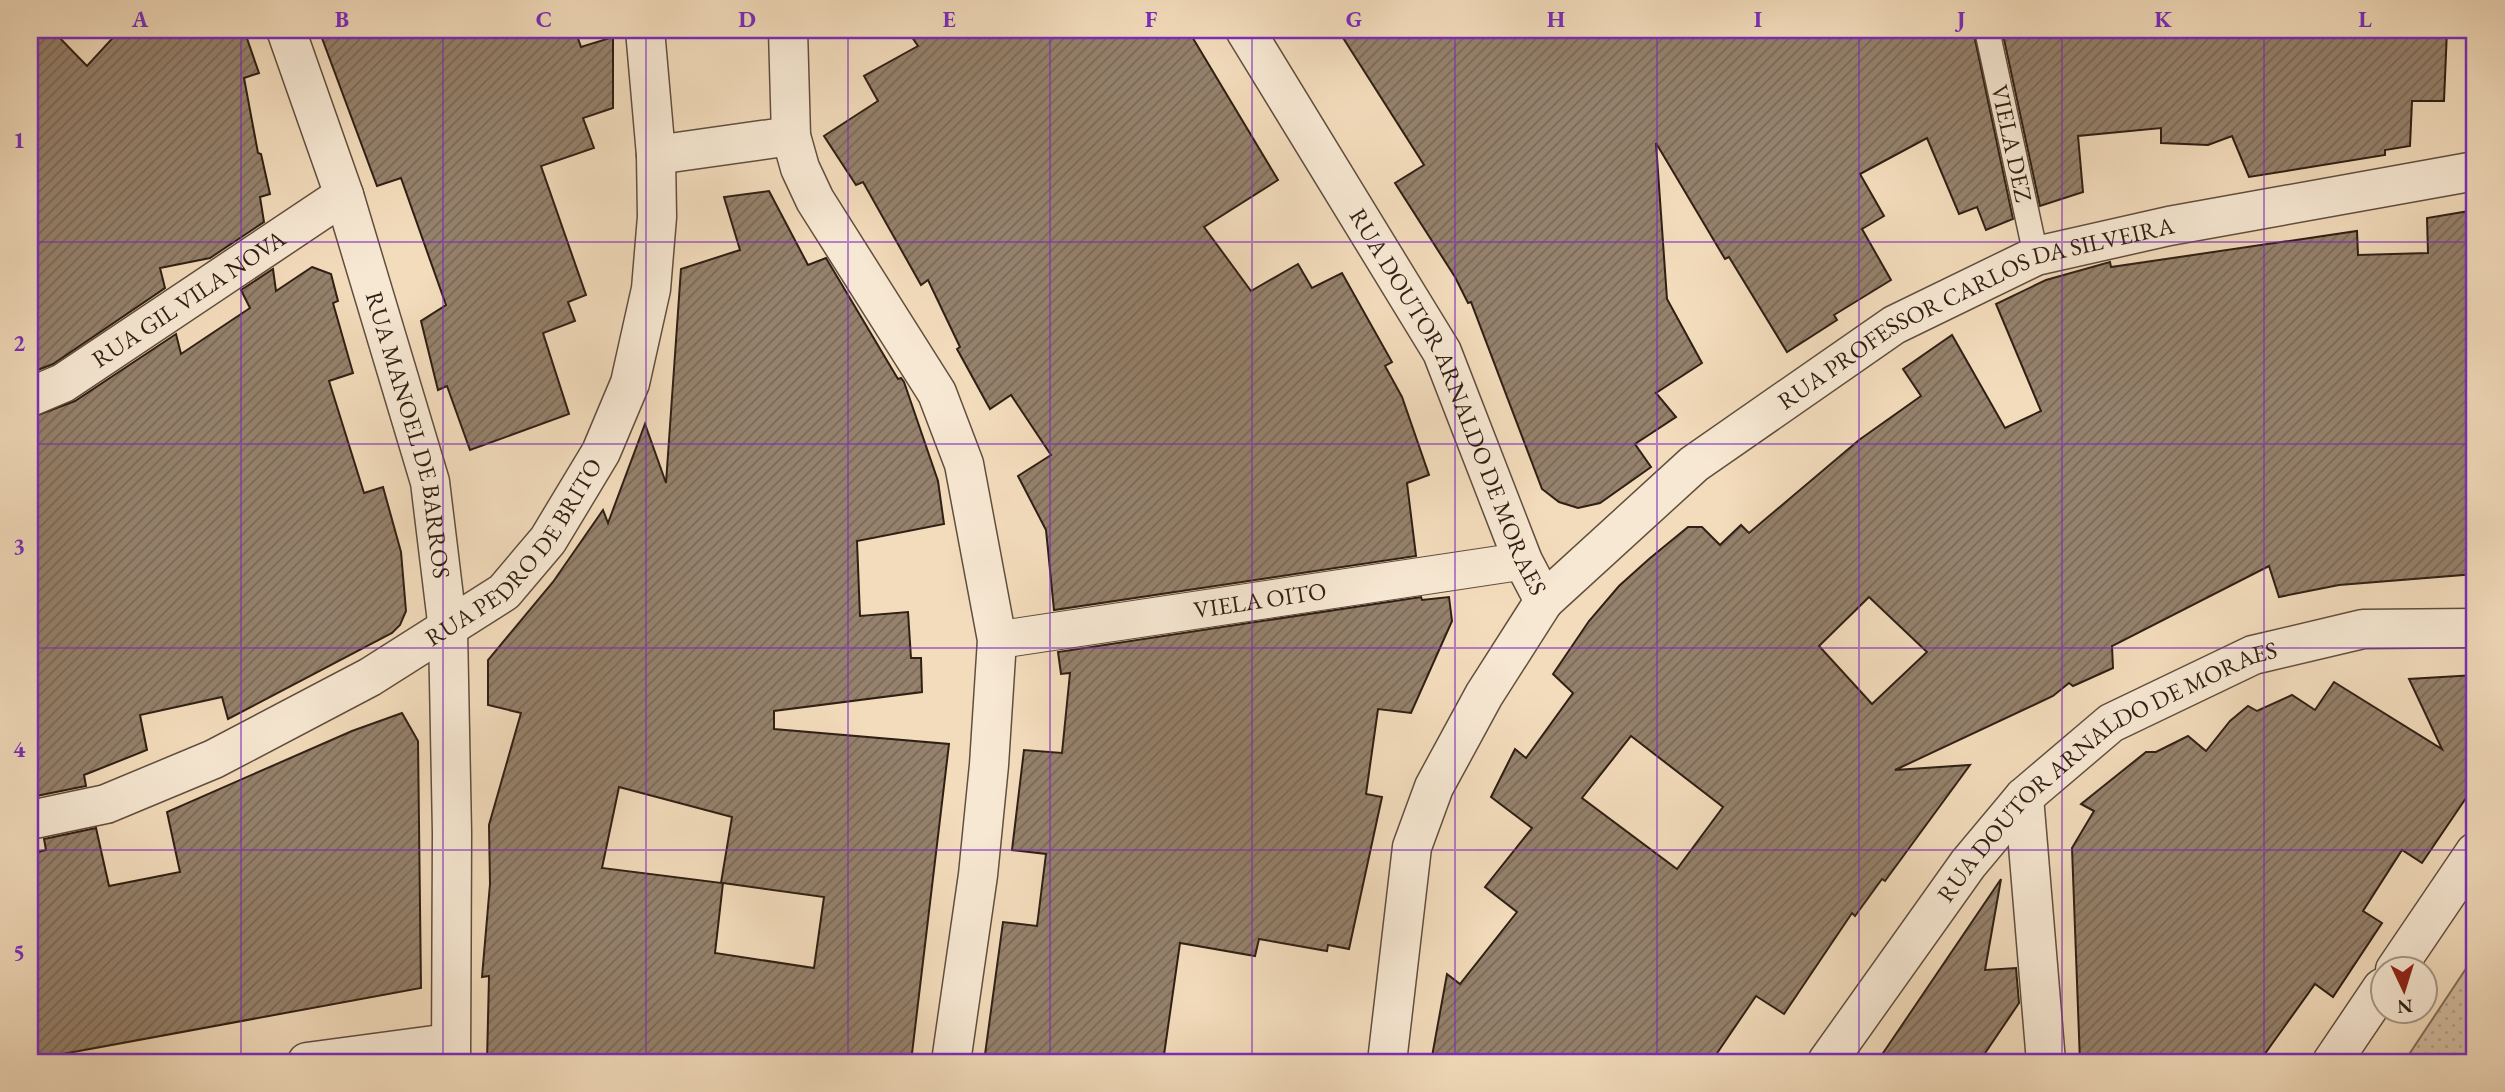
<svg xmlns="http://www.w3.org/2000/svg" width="2505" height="1092" font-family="'EB Garamond',serif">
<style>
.park{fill:url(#park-dots);stroke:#816e5a;stroke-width:2}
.building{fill:url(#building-hatch);stroke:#301f15;stroke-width:2;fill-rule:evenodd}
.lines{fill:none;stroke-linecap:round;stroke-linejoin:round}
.service-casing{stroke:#614e3f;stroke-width:27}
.pedestrian-casing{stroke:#614e3f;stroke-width:39}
.minor-casing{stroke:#614e3f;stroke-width:41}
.service{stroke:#f7e8d3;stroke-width:24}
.pedestrian{stroke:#f7e8d3;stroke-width:37}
.minor{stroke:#f7e8d3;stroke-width:38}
.grid{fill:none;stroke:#7b2cbf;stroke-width:2;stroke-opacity:0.55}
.labels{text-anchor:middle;stroke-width:5;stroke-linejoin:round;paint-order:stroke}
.street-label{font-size:24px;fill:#301f15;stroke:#f7e8d3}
.neatline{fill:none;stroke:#7b2cbf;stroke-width:2.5}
.grid-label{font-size:23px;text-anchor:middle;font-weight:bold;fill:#7b2cbf}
</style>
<defs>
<pattern id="park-dots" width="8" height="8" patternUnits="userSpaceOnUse" patternTransform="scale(1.75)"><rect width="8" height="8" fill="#d2bca0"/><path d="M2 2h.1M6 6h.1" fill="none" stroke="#b5a189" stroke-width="1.8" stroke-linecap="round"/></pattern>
<pattern id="building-hatch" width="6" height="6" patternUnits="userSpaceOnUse" patternTransform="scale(1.75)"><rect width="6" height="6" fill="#95816c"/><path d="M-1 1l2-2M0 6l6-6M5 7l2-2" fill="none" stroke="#7a6958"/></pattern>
</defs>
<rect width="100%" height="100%" fill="#f3dcbc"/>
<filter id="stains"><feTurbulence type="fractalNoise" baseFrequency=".00286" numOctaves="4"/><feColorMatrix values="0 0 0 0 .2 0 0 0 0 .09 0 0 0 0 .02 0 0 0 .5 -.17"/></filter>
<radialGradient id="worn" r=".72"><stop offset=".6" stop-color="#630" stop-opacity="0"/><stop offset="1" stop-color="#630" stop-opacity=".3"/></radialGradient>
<path class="park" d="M2475,955v107h-71z"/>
<g class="building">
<path d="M30,30h22l35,36 33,-36h124l15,43 -15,5 14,75 3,1 9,40 -10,3 4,25 -54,36 -50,10 5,20 -112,76 -23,9z"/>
<path d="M319,30h256l6,17 32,-10v71l-30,10 11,30 -53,18 45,129 -18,7 7,19 -32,12 26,81 -99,36 -23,-64 -9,4 -17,-69 25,-16 -45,-127 -24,8z"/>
<path d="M907,30h281l90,150 -74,47 47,64 47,-27 14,24 30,-15 50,89 -7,4 17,31 27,78 -22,8 9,73 -362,54 -8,-80 -28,-54 33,-21 -40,-60 -21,14 -33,-60 3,-2 -32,-67 -7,5 -58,-103 -7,3 -32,-49 54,-35 -14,-25 54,-30z"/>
<path d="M1338,30h635l40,189 -27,11 -9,-23 -18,7 -32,-76 -67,36 24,42 -22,13 29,51 -57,35 3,5 -50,32 -58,-95 -4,2 -69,-116 11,156 35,64 -46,30 20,24 -41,27 16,23 -51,36 -22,5 -19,-6 -17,-13 -71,-187 -3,1 -13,-26 -60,-94 29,-18z"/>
<path d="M2002,30l242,2v-2h203l-3,71h-32l-2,45 -25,4v5l-136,22 -17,-41 -24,9 -47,-2v-15l-83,8 5,56 -43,14z"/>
<path d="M769,191l39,74 18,-7 72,121 3,-1 3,4 34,99 6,43 -87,17 3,75 48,-4 3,46h10l1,34 -148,19v18l175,15 -38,318h-424l2,-86 -7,1 8,-93 -1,-59 32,-112 -33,-8v-45l65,-78 50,-72 5,13 37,-99 21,59 15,-214 59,-19 -16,-53zM619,787l113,30 -11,66 -119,-15zM723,883l101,14 -10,71 -99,-15z"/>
<path d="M2475,210v249l-8,2 8,50v63l-136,11 -60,12 -10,-31 -157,80 1,22 -40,18 -4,-3 -16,13 -158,74 75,-5 -85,116 -3,-2 -27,37 -3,-3 -68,101 -28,-18 -45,66h-280l16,-88 13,10 57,-72 -32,-25 47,-59 -41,-31 24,-48 11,9 47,-65 -20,-19 36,-53 30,-35 30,-27 39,-32h14l18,18 21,-20 8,8 110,-93 62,-44 -18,-27 49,-34 53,93 36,-17 -45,-107 50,-24 64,-18 1,5 246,-36 1,24 70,-2 -1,-35zM1869,597l58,55 -55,52 -53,-58zM1631,736l92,71 -46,62 -95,-71z"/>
<path d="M312,267l19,7 7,27 -5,2 20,70 -24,8 35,112 19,-6 18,65 5,59 -6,14 -8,8 -164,86 -6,-22 -82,18 7,35 -63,25 2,11 -50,10 -5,-22 7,-2 -8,-41v-313l45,-17 101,-67 5,20 69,-46 -9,-18 32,-21 3,22z"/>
<path d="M1421,597l1,3 27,-3 3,24 -41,92 -33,-4 -12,85 16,3 -33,152 -21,-4 -1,6 -68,-12 -4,17 -75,-13 -17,119h-179l19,-140 34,4 9,-72 -34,-4 12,-100 38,3 8,-80 -9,1 -3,-22z"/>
<path d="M2475,675v143l-9,-20 -44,65 -20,-13 -39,61 19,12 -49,74 -18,-13 -56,78h-179l-8,-214 22,-37 -13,-7 65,-52h10l32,-16 18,15 24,-30 18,-15 9,5 35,-16 23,15 19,-28 108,67 -33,-70z"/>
<path d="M402,713l16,28 3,247 -391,72v-206l16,-4 -2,-11 52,-11 13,58 71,-14 -13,-60 185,-81z"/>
<path d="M2001,879l-16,91 31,-2 3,35 -40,59h-102z"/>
</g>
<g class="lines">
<defs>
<g id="service">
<path id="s1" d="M1987,30l49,226"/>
</g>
<g id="pedestrian">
<path id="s2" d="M997,640l526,-79"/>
</g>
<g id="minor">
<path id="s3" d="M286,30l58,165 86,287 18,148 4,203 -1,229"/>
<path d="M788,30l3,106 9,32 15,32 122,193 27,71 33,176 -8,125 -11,110 -27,187"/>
<path id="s4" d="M1245,30l197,322 81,209 21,40 -60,94 -50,92 -22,60 -25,215"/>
<path d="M656,155l135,-19"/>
<path id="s5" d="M30,397l33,-14 281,-188"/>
<path id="s6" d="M1544,601l150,-137 200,-139 142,-69 133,-30 306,-55"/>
<path d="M2024,797l22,265"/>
<path id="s7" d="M30,820l76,-16 108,-45 156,-82 134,-85 44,-52 53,-88 29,-69 21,-94 6,-72 -1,-62 -11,-125"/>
<path d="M2395,970l80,-118"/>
<path d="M307,1062l142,-19"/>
<path id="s8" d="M1827,1062l141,-198 56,-67 87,-74 142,-68 110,-26 112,-1"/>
<path d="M2332,1062l50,-74"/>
</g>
</defs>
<use href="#service" class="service-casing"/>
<use href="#pedestrian" class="pedestrian-casing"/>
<use href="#minor" class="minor-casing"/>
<use href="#service" class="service"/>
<use href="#pedestrian" class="pedestrian"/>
<use href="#minor" class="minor"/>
</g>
<path class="grid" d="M241,30v1032M443,30v1032M646,30v1032M848,30v1032M1050,30v1032M1252,30v1032M1455,30v1032M1657,30v1032M1859,30v1032M2062,30v1032M2264,30v1032M30,242h2445M30,444h2445M30,648h2445M30,850h2445"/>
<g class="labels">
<g class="street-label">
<text dy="8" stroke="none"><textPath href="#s1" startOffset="116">VIELA DEZ</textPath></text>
<text dy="8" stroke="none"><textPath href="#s5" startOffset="187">RUA GIL VILA NOVA</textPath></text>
<text dy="8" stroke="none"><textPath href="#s6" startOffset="527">RUA PROFESSOR CARLOS DA SILVEIRA</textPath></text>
<text dy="8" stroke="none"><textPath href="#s4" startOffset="425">RUA DOUTOR ARNALDO DE MORAES</textPath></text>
<text dy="8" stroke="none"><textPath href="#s3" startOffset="424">RUA MANOEL DE BARROS</textPath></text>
<text dy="8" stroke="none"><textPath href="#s7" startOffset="565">RUA PEDRO DE BRITO</textPath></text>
<text dy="8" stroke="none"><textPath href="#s2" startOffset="266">VIELA OITO</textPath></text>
<text dy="8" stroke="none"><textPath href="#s8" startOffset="413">RUA DOUTOR ARNALDO DE MORAES</textPath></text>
</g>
</g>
<rect width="2505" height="1092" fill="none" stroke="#f3dcbc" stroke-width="77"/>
<g transform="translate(2404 990) rotate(176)"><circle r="33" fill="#f7e8d3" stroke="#a79887" stroke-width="2"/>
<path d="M0-5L12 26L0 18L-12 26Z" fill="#8f2418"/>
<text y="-10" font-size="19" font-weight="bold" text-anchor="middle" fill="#301f15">N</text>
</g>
<rect x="38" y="38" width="2428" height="1016" class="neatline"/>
<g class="grid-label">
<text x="140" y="27">A</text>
<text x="342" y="27">B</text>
<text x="544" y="27">C</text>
<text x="747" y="27">D</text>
<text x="949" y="27">E</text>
<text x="1151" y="27">F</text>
<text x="1354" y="27">G</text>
<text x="1556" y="27">H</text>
<text x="1758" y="27">I</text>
<text x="1961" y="27">J</text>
<text x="2163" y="27">K</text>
<text x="2365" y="27">L</text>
<text x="19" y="148">1</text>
<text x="19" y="351">2</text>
<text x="19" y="554">3</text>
<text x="19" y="757">4</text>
<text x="19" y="960">5</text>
</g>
<rect width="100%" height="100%" filter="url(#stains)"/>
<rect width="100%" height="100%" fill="url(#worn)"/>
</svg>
